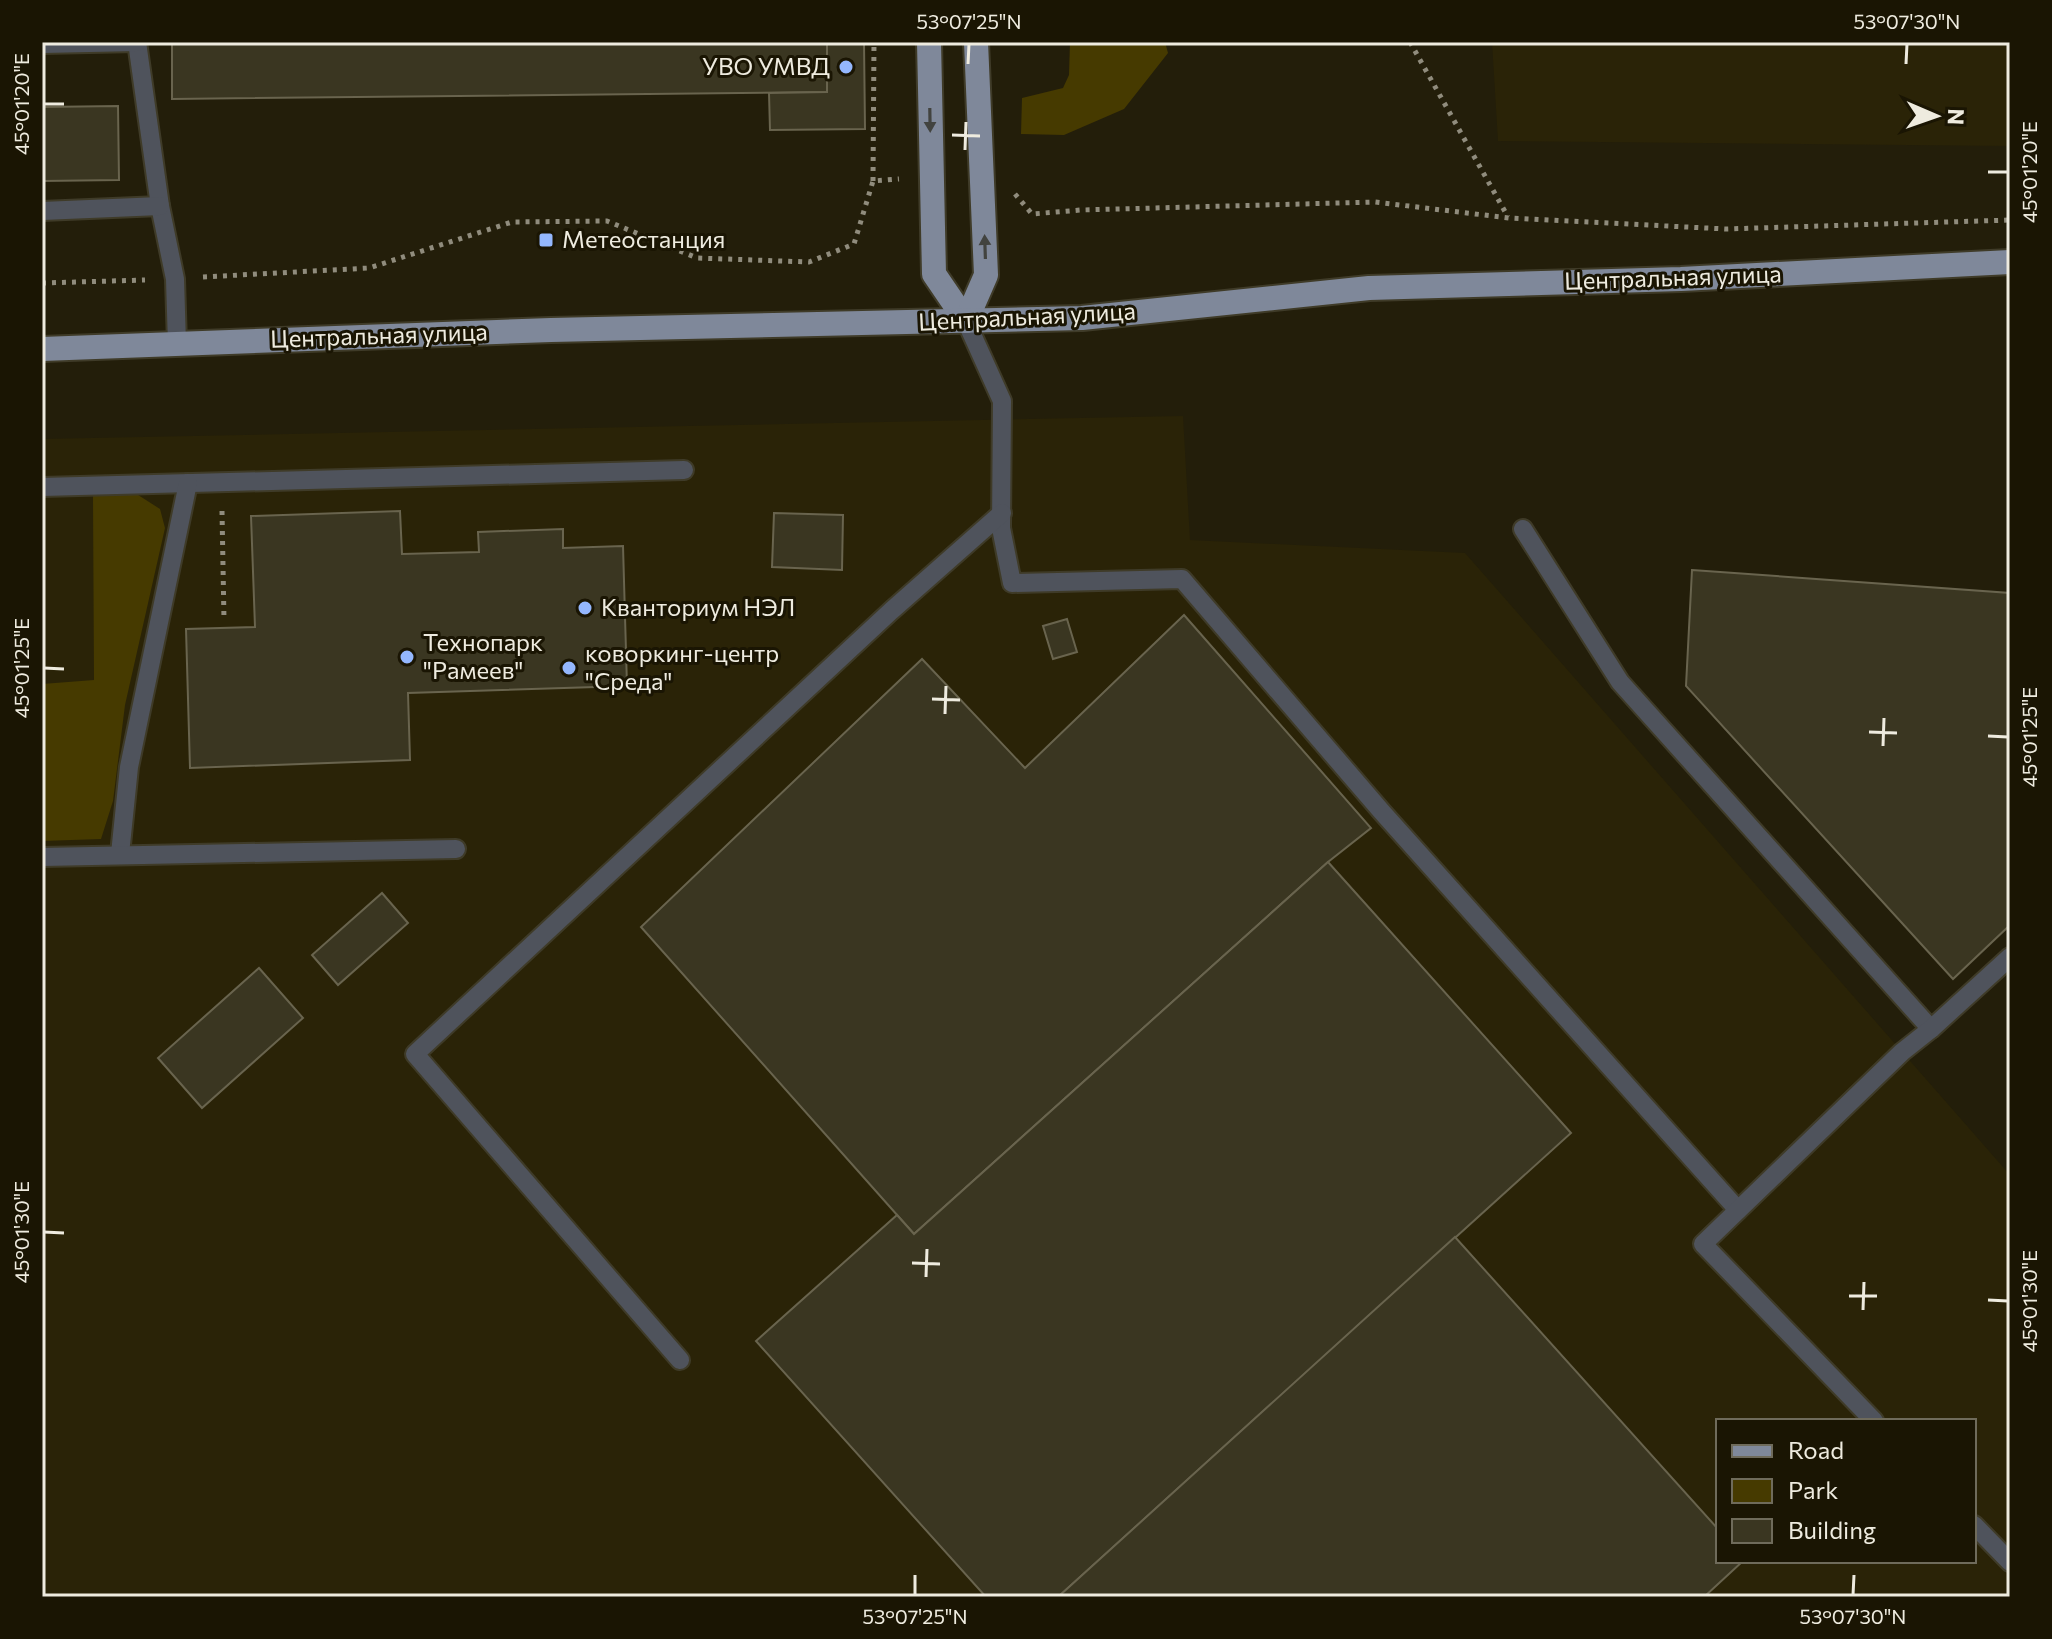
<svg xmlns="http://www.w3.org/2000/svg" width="2052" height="1639" font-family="Commissioner,sans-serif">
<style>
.built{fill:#2a2307;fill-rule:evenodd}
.green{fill:#463a00}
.building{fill:#3a3621;stroke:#69644e;stroke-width:2}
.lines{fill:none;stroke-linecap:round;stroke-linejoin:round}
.service-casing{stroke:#3f3b28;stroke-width:22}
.primary-casing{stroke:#3f3b28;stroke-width:28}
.path{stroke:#908c7d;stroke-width:5;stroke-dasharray:4 6;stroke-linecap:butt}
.service{stroke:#4f535c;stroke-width:18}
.primary{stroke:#7f889a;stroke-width:24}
.oneway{fill:#42433f}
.ticks{fill:none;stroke:#eeebdf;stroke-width:3}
.poi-dot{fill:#94b7fd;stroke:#1a1503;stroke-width:3}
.labels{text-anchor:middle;stroke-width:6;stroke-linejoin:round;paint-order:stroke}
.poi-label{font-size:24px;fill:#eeebdf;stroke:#1a1503;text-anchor:start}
.street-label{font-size:24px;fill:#eeebdf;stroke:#1a1503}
.neatline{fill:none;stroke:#eeebdf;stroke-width:3}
.ticks-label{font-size:20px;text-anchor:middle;fill:#eeebdf}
</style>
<rect width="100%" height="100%" fill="#231e0a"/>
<g class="built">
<path d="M1492,42h518v104l-512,-5z"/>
<path d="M1183,416l7,124 275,13 545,622v422h-1968v-1158zM1718,1421h256v140h-256z"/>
</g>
<g class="green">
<path d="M1070,42h95l3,11 -44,56 -60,26 -43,-1 1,-36 41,-10 6,-13z"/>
<path d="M135,493l25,16 5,19 -40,177 -12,96 -12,38 -59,2v-157l52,-4 -1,-184z"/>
</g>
<g class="building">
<path d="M172,42h655v50l-655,7z"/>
<path d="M827,42h37l1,87 -95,1 -1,-37 58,-1z"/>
<path d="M118,106l1,74 -77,1v-74z"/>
<path d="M400,511l2,43 77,-2 -1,-20 85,-3v19l60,-2 4,140 -219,7 2,67 -220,8 -4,-139 69,-2 -4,-111z"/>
<path d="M774,513l69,2 -1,55 -70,-3z"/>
<path d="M1692,570l318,23v332l-57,54 -267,-293z"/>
<path d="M1184,615l187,213 -43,34 -414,372 -273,-307 281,-268 103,109z"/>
<path d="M1067,619l10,33 -24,7 -10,-33z"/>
<path d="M1328,862l243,271 -513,464h-72l-230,-256 141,-126 17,19z"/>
<path d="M382,893l26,30 -70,62 -26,-30z"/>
<path d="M259,968l44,50 -101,90 -44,-50z"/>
<path d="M1455,1237l263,292v32h25l-39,36h-646z"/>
</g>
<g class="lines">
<defs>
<g id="service">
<path d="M137,42l23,164 15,73 2,65"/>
<path d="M42,44l95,-2"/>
<path d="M42,211l118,-5"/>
<path d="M966,321l36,80 -1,127 11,55 170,-4 200,233 356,398"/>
<path d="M42,487l642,-17"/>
<path d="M1523,529l97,153 311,347"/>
<path d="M120,854l9,-87 59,-284"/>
<path d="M42,857l414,-8"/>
<path d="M680,1360l-265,-306 476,-443 111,-98"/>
<path d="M1874,1421l-171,-177 199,-192 29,-23 79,-72"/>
<path d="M1974,1525l36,37"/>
</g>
<g id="primary">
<path d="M929,42l5,232 32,47"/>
<path d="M966,321l20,-46 -10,-233"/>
<path d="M42,349l509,-19 531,-12 287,-30 312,-9 329,-17"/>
</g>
</defs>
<use href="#service" class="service-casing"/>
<use href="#primary" class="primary-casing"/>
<g class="path">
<path d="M1410,42l98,175"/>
<path d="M873,181l1,-139"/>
<path d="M1015,194l17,20 49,-4 294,-8 134,16 217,11 284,-9"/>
<path d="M203,277l166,-9 143,-46 95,-1 90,37 112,4 45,-18 19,-63 26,-2"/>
<path d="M42,283l103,-3"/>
<path d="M222,511l2,109"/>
</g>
<use href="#service" class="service"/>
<use href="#primary" class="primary"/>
</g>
<defs><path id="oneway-solid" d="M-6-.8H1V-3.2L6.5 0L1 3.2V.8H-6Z" transform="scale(2)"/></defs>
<g class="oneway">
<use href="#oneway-solid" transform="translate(930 120) rotate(89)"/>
<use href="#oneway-solid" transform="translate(985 247) rotate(-92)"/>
</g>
<path class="ticks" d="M968,64l1,-20M1906,64l1,-20M44,104h20M952,135l28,1M965,150l1,-28M1988,172h20M44,668l20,1M932,699l28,1M945,714l1,-28M1869,732l28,1M1988,736l20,1M1883,746l1,-28M44,1232l20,1M912,1263l28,1M926,1277l1,-28M1849,1296h28M1988,1300l20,1M1863,1310l1,-28M915,1595v-20M1853,1595l1,-20"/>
<g class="poi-dot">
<circle cx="846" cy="67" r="8"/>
<rect x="538" y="232" width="16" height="16" rx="4"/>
<circle cx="585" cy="608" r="8"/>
<circle cx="407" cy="657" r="8"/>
<circle cx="569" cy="668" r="8"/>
</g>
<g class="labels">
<g class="poi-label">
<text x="830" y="75" text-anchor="end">УВО УМВД</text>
<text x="562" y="248">Метеостанция</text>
<text x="601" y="616">Кванториум НЭЛ</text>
<text x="423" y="651">Технопарк<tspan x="423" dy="28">"Рамеев"</tspan></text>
<text x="585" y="662">коворкинг-центр<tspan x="585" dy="28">"Среда"</tspan></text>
</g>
<g class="street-label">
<text transform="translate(1673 278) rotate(-2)" y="8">Центральная улица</text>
<text transform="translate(1027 317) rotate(-3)" y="8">Центральная улица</text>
<text transform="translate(379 336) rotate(-2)" y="8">Центральная улица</text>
</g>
</g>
<rect width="2052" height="1639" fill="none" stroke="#1a1503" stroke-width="88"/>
<rect x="1716" y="1419" width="260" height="144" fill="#1a1503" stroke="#6f6b5b" stroke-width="2"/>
<rect x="1732" y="1445" width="40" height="12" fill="#7f889a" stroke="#6f6b5b" stroke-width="2"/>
<text x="1788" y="1459" font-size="24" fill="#eeebdf">Road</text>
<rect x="1732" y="1479" width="40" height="24" fill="#463a00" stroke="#6f6b5b" stroke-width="2"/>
<text x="1788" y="1499" font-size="24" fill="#eeebdf">Park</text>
<rect x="1732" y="1519" width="40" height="24" fill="#3a3621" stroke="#6f6b5b" stroke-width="2"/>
<text x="1788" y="1539" font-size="24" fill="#eeebdf">Building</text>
<g transform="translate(1936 116) rotate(92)" stroke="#1a1503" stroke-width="6" paint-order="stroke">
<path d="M0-6L14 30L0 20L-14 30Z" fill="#eeebdf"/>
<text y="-12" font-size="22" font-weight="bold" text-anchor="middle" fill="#eeebdf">N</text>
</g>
<rect x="44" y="44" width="1964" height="1551" class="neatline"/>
<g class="ticks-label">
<text x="969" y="29">53°07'25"N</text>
<text x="1907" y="29">53°07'30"N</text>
<text transform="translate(22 104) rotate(-90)" y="7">45°01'20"E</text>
<text transform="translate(2030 172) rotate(-90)" y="7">45°01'20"E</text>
<text transform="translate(22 668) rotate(-90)" y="7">45°01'25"E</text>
<text transform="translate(2030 737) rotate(-90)" y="7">45°01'25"E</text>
<text transform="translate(22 1232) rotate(-90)" y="7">45°01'30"E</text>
<text transform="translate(2030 1301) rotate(-90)" y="7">45°01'30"E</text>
<text x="915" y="1624">53°07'25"N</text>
<text x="1853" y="1624">53°07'30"N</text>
</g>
</svg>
